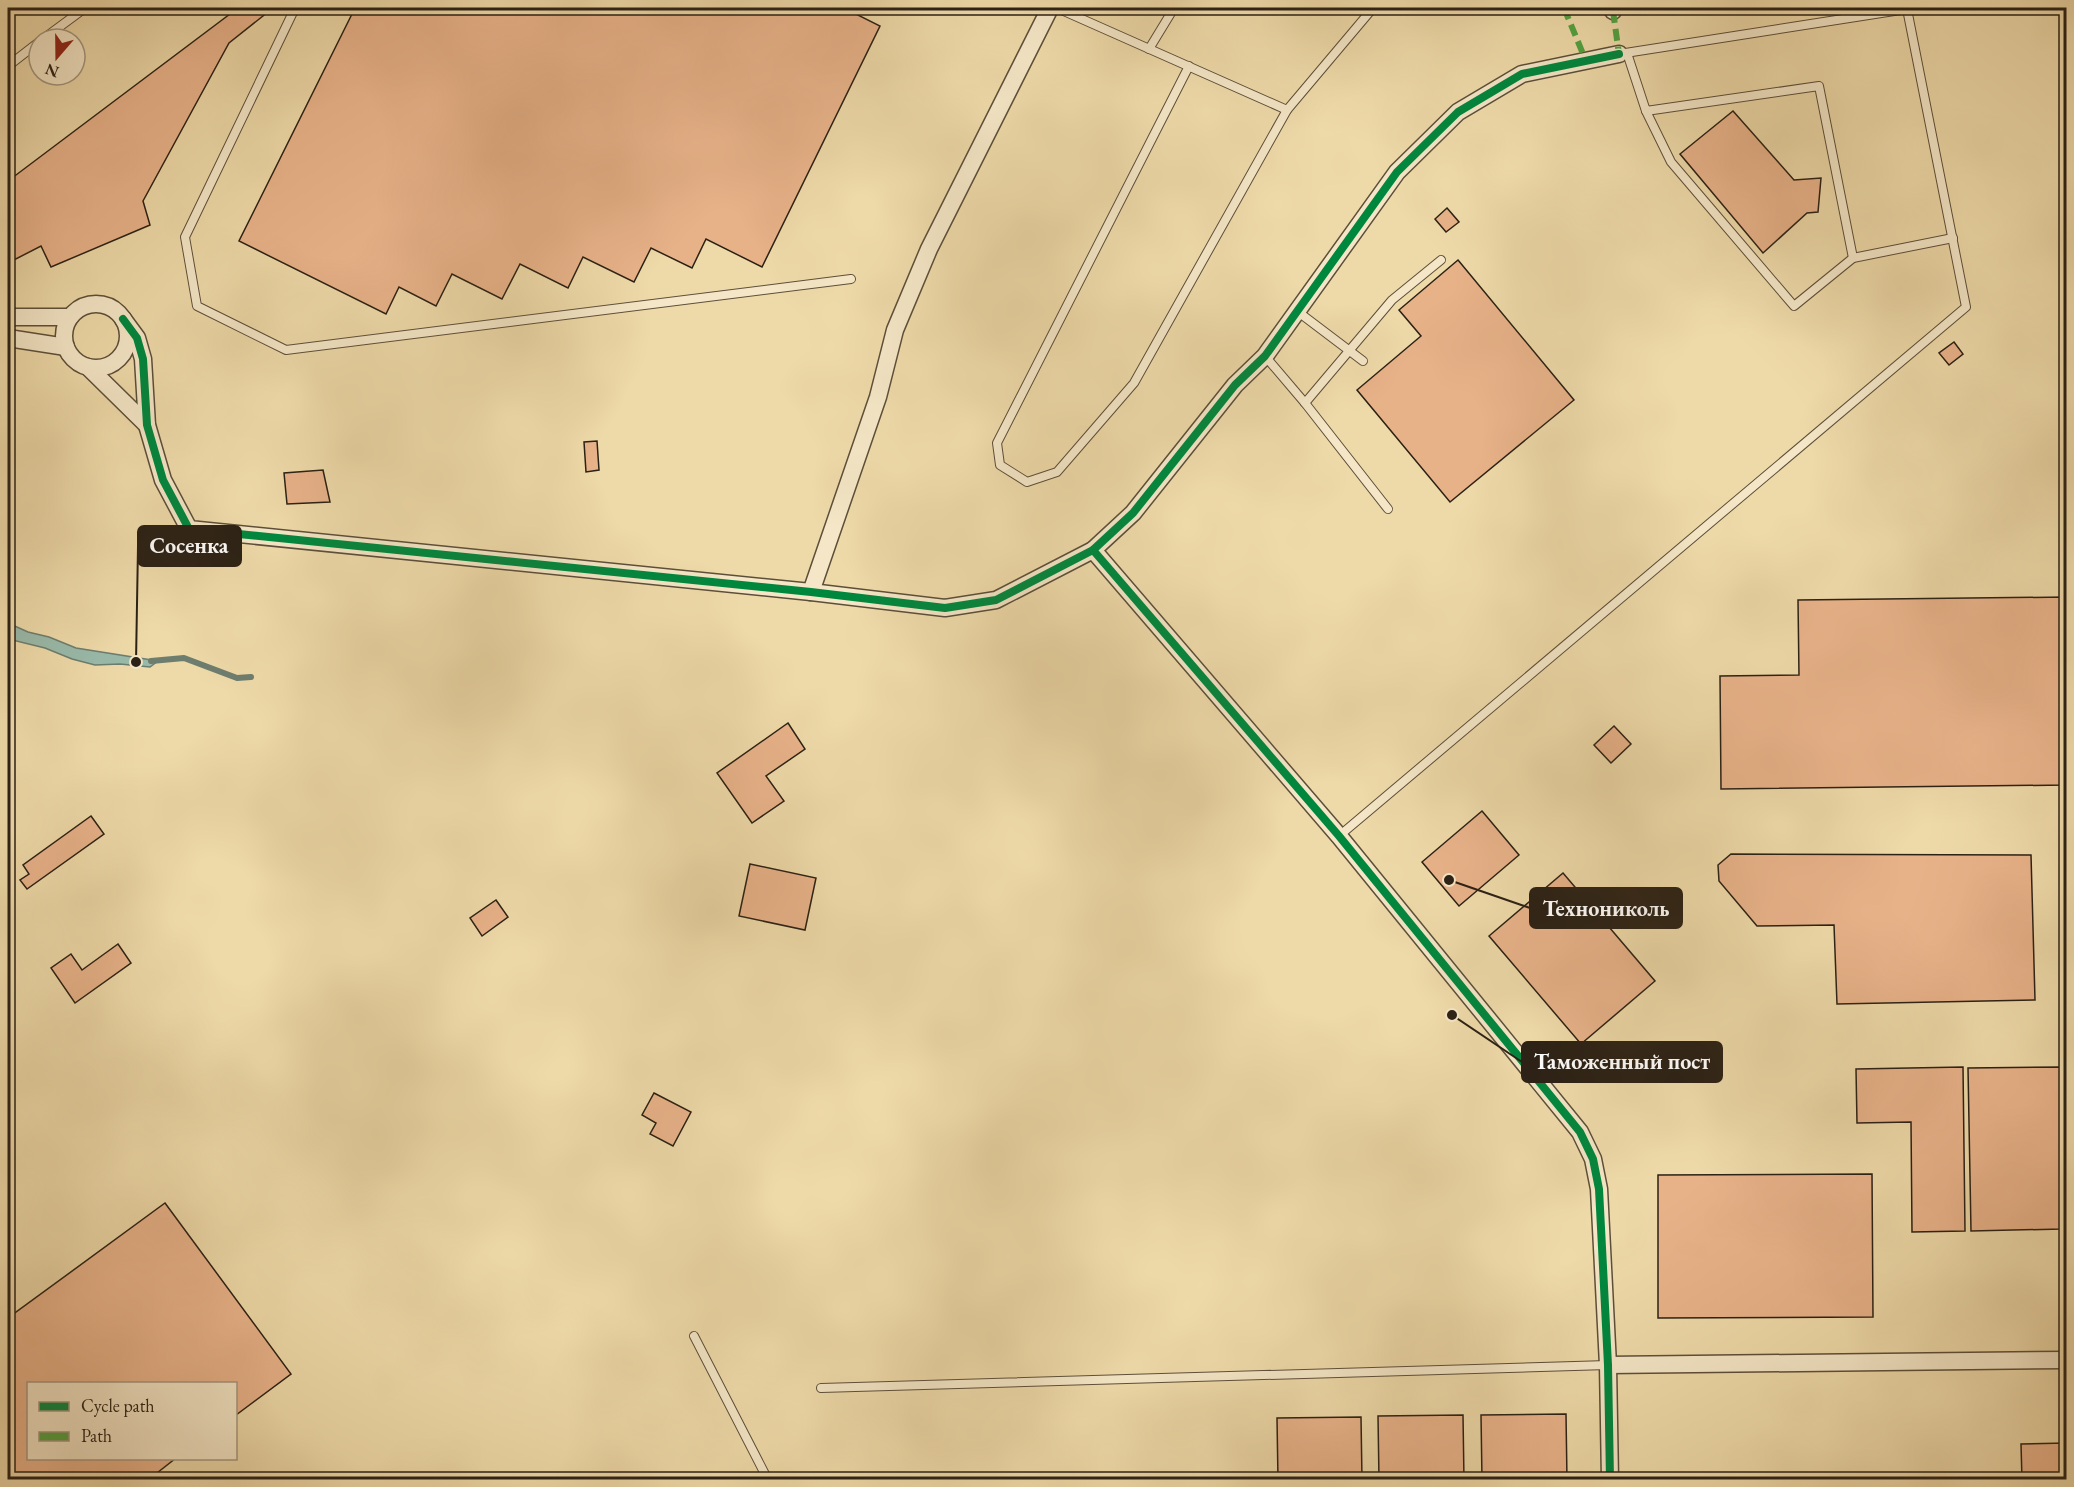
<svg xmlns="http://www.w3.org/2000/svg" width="2074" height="1487" font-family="'EB Garamond',serif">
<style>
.water{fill:#99baaa;stroke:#6d7d6e;stroke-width:1.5}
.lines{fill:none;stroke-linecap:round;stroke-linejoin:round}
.stream{stroke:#6d7d6e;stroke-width:6}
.building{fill:#e8b289;stroke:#2b2115;stroke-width:1.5}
.service-casing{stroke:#5c4f3a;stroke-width:10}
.minor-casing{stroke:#5c4f3a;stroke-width:19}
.service{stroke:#f4e6c6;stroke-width:8}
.minor{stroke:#f4e6c6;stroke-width:16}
.quiet{stroke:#51a240;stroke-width:6;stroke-dasharray:12 6;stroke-linecap:butt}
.cycleway-casing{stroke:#f4e6c6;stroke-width:11}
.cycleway{stroke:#00873e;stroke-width:8}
.leader{fill:none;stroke:#2b2115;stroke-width:2}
.callout-dot{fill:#2b2115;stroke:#f4e6c6;stroke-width:2}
.callout{fill:#2b2115;stroke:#2b2115;stroke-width:2}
.callout-label{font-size:22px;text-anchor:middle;font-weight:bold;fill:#fff}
</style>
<rect width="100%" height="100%" fill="#eed9a8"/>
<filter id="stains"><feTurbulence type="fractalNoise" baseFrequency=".00333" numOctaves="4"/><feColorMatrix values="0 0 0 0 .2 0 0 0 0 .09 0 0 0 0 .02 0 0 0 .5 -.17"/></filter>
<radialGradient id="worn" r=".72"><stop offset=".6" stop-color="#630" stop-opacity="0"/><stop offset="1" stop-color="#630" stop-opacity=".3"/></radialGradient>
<path class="water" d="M8,623l20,9 21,5 27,11 82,13 -8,6 -30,-3 -25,1 -23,-6 -27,-11 -37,-9z"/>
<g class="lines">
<path class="stream" d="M151,661l33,-3 53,20 14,-1"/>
</g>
<g class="building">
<path d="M238,8h35l-44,35 -86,158 7,24 -99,42 -10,-21 -33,17v-82z"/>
<path d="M355,8h489l36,18 -118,241 -56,-28 -14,29 -41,-20 -17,34 -51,-25 -15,31 -48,-24 -18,35 -50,-25 -16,32 -37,-19 -13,27 -147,-73z"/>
<path d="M1733,111l61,69 27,-2 -3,34 -11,1 -44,40 -83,-99z"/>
<path d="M1447,208l12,14 -13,10 -11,-13z"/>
<path d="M1458,260l116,140 -124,102 -93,-112 64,-54 -22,-26z"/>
<path d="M1954,342l9,12 -14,11 -10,-12z"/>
<path d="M597,441l2,29 -13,2 -2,-30z"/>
<path d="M323,470l7,32 -43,2 -3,-31z"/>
<path d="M2066,597v188l-345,4 -1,-113 79,-1 -1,-75z"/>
<path d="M788,723l17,26 -39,27 18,25 -32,22 -35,-50z"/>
<path d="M1614,726l17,18 -20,19 -17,-18z"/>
<path d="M1482,811l37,44 -60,51 -37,-44z"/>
<path d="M91,816l13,18 -77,55 -7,-9 9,-6 -6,-9z"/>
<path d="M1731,854l300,1 4,145 -198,4 -3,-79 -77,1 -38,-45 -1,-16z"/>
<path d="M750,864l66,14 -11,52 -66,-14z"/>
<path d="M1563,873l92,108 -74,63 -92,-108z"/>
<path d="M496,900l12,17 -26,19 -12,-18z"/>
<path d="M118,944l13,19 -56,40 -24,-35 20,-14 11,16z"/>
<path d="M1963,1067l2,164 -53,1 -1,-110 -54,1 -1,-54z"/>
<path d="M2060,1067l2,162 -91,2 -3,-163z"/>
<path d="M654,1093l37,19 -18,34 -23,-12 6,-11 -14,-8z"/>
<path d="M1872,1174l1,143 -215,1v-143z"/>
<path d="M165,1203l126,171 -55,41v-31h-208v74h148l-28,22h-140v-162z"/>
<path d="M1566,1414l1,66h-85l-1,-65z"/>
<path d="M1463,1415l1,65h-85l-1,-64z"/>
<path d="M1361,1417l1,63h-84l-1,-62z"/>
<path d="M2066,1443v37h-44l-1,-36z"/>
</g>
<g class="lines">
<defs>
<g id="service">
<path d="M295,8l-110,229 12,69 89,44 565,-71"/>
<path d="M1057,8l230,102 86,-102"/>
<path d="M43,39l42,-31"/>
<path d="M1149,49l25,-41"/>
<path d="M1627,53l19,58 173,-25 34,172 100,-20"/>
<path d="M8,66l31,-24"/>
<path d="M1189,66l-192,377 3,22 27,17 30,-10 77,-89 153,-273"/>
<path d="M1646,111l25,51 123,144 59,-48"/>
<path d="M1297,311l66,50"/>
<path d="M1265,356l40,47 83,106"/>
<path d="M1305,403l87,-103 49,-40"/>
<path d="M1339,836l627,-529 -59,-298 -288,45"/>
<path d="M694,1336l74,144"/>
<path d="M821,1388l787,-23"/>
</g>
<g id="minor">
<path d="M1613,11l1,-3"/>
<circle cx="96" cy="336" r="32"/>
<path d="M8,317h62"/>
<path d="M123,319l14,19 6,21 4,66 16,55 26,49 622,63 134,16 51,-8 97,-50 40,-37 102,-128 30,-29 132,-184 61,-60 64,-38 97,-20"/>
<path d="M8,338l58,9"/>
<path d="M88,367l59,58"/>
<path d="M1093,550l246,286 241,296 13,27 6,30 9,176 2,115"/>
<path d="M811,592l67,-195 17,-67 34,-81 121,-241"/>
<path d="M1608,1365l458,-5"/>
</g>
</defs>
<use href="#service" class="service-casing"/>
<use href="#minor" class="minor-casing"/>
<use href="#service" class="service"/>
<use href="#minor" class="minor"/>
<g class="quiet">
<path d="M1564,8l22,53"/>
<path d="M1613,11l6,43"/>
</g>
<defs>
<g id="cycleway">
<path d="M123,319l14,19 6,21 4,66 16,55 26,49 622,63 134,16 51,-8 97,-50 40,-37 102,-128 30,-29 132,-184 61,-60 64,-38 97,-20"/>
<path d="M1093,550l246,286 241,296 13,27 6,30 9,176 2,115"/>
</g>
</defs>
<use href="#cycleway" class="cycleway-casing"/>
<use href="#cycleway" class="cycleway"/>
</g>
<path class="leader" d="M136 662L138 546M1449 880L1530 908M1452 1015L1522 1062"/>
<g class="callout-dot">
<circle cx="136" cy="662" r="6"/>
<circle cx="1449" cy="880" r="6"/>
<circle cx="1452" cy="1015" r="6"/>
</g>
<g class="callout">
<rect x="138" y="526" width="103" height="40" rx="6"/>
<rect x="1530" y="888" width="152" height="40" rx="6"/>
<rect x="1522" y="1042" width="200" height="40" rx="6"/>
</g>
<g class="callout-label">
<text x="189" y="553">Сосенка</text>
<text x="1606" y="916">Технониколь</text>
<text x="1622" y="1069">Таможенный пост</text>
</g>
<rect width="2074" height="1487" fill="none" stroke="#eed9a8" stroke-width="30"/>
<rect x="9" y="9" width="2056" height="1469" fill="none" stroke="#2b2115" stroke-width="3"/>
<rect x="15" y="15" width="2044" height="1457" fill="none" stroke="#2b2115" stroke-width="1.5"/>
<rect x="27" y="1382" width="210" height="78" fill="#f4e6c6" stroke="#a4977f" stroke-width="1.5"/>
<rect x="39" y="1402" width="30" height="9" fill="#00873e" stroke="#a4977f" stroke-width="1.5"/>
<text x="81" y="1412" font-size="18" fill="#2b2115">Cycle path</text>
<rect x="39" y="1432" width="30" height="9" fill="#51a240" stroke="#a4977f" stroke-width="1.5"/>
<text x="81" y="1442" font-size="18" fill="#2b2115">Path</text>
<g transform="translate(57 57) rotate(200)"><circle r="28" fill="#f4e6c6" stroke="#a4977f" stroke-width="1.5"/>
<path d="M0-4.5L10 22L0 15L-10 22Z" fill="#8f2418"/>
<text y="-9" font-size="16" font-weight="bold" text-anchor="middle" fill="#2b2115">N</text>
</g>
<rect width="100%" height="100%" filter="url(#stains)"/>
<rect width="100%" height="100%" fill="url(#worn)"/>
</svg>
